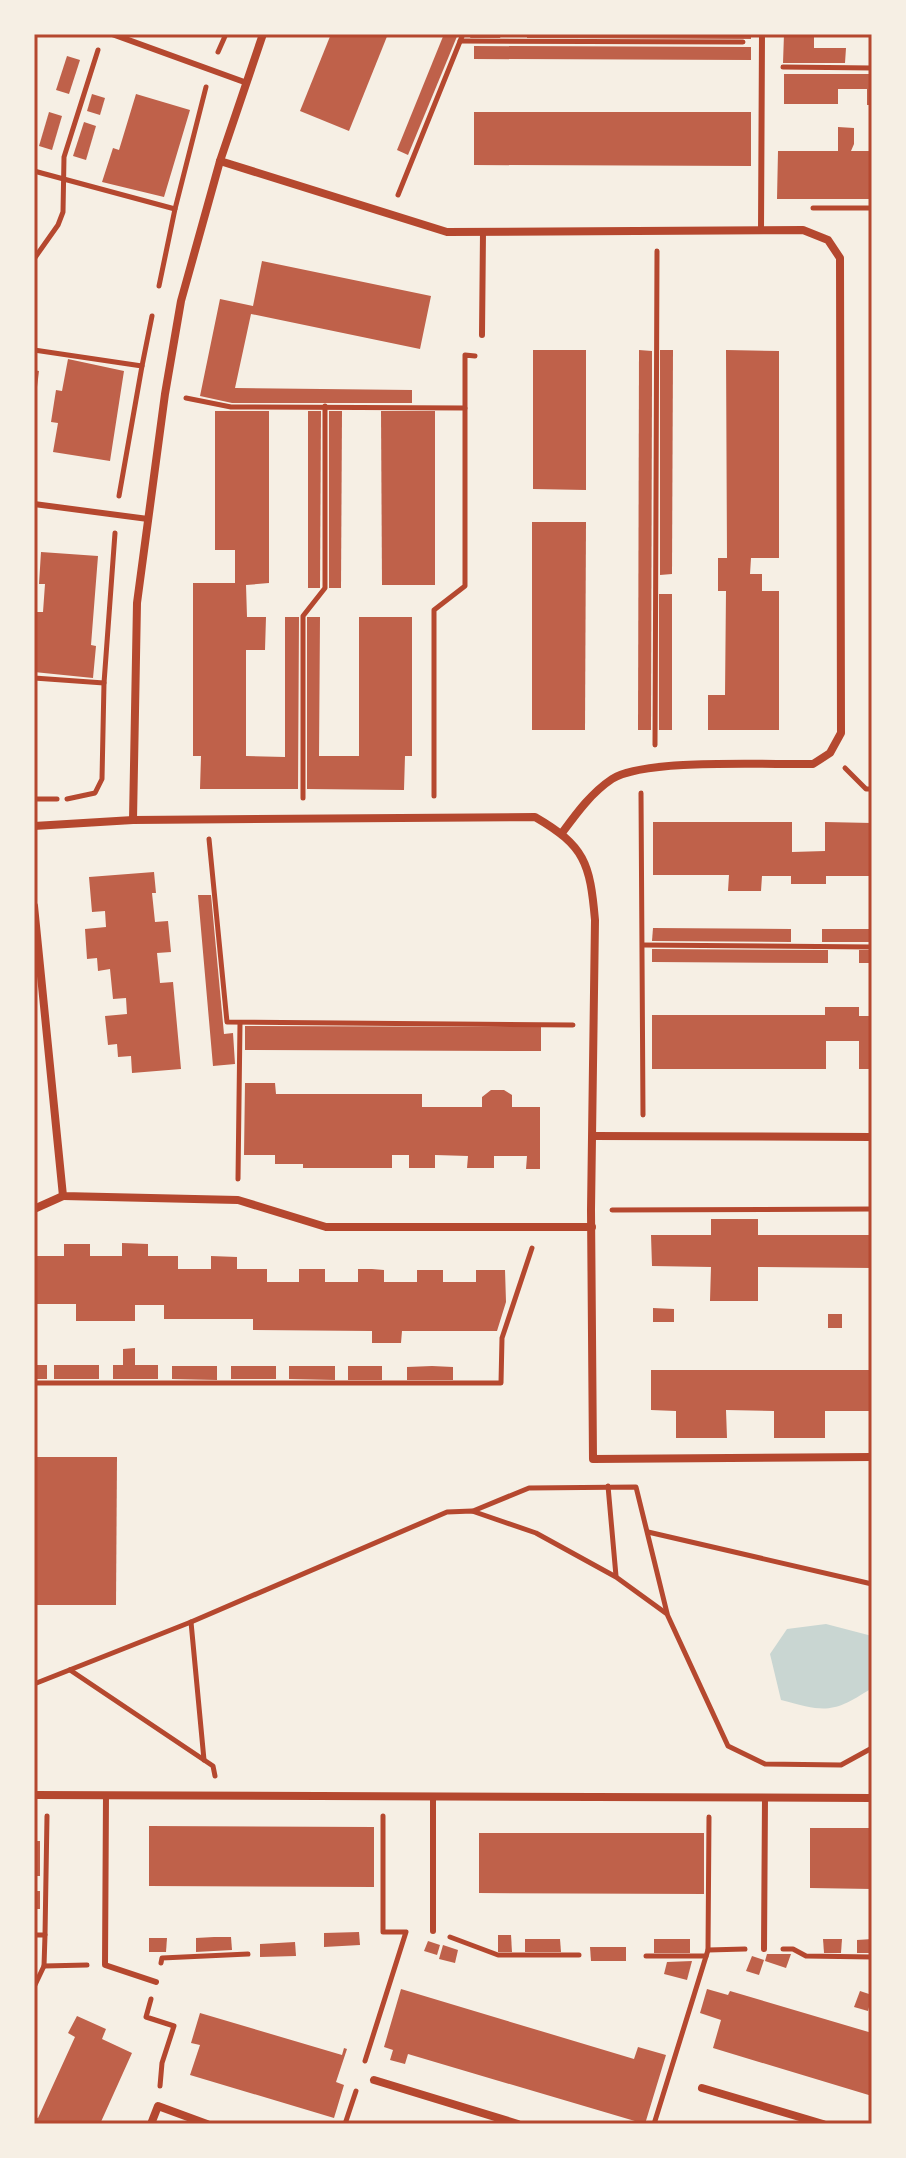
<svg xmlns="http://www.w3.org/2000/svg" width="906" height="2158" font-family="'Exo 2',sans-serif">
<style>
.water{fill:#c9d6d2}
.building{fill:#bf614a}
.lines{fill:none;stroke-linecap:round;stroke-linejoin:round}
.path{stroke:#b5482f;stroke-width:5}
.service{stroke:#b5482f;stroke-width:6}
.minor{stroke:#b5482f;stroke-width:8}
.neatline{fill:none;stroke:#b5482f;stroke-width:3}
</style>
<rect width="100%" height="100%" fill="#f6efe4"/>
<path class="water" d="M826,1624l46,12v52c-40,26 -46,24 -91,12l-11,-46 17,-25z"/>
<g class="building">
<path d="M331,34h57l-39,97 -49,-20z"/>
<path d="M444,34h14l-50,121 -11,-5z"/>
<path d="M472,34h30l-2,4h-30z"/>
<path d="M527,34h224v5l-224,-1z"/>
<path d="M784,34h30v14h32l-1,15h-62z"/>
<path d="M474,46l277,1v13l-277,-1z"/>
<path d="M67,56l13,4 -11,34 -13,-4z"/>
<path d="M784,74h88v31h-5v-16h-29v15h-54z"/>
<path d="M92,94l13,4 -5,17 -13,-4z"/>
<path d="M136,94l54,16 -26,87 -62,-15 11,-34 6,2z"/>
<path d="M49,112l13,4 -10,34 -13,-4z"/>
<path d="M474,112h277v54l-277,-1z"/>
<path d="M84,122l12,4 -10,34 -13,-4z"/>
<path d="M838,127l16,1v16l-3,7h21v48h-95l1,-48h60z"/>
<path d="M262,261l169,35 -11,53 -169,-35 -16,74 177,2v13h-180l-32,-7 20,-97 33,7z"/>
<path d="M533,350h53v140l-53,-1z"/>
<path d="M639,350l13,1v35l-1,344h-13z"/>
<path d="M660,350h13l-1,224 -12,1z"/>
<path d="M726,350l53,1v207h-28l-1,16h12v17h17v139h-71v-35h17l1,-104h-8v-33h9z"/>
<path d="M68,359l56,12 -14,90 -57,-9 5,-29 -7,-1 5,-32 6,1z"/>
<path d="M34,370l5,1 -3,24h-2z"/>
<path d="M215,411h54v172l-23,2 1,32h19l-1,33h-19v106l39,1v-140h14l-1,172h-98l1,-33h-8v-173h42v-33h-20z"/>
<path d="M308,411h13l-1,177h-12z"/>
<path d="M329,411h13l-1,177h-12z"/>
<path d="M381,411h54v174h-53z"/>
<path d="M532,522h54l-1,208h-53z"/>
<path d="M41,552l57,4 -7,89 5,1 -3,32 -59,-6v-60h9l2,-28h-6z"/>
<rect x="659" y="594" width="13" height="136"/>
<path d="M307,617h13l-1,139h40v-139h53v139h-7l-1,34 -97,-1z"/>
<path d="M653,822h139v30l33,-1v-29l47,1v53h-46v8h-35v-8h-29l-1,15h-33l1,-16h-76z"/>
<path d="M154,872l2,21h-4l3,29 13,-1 3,31 -14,1 3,30 13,-1 8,87 -49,4 -1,-17 -13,1 -1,-13 -9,1 -3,-29 22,-2 -1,-16 -13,1 -3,-30 -12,2 -1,-13 -10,1 -2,-30 21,-2 -1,-16 -13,1 -3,-35z"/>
<path d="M198,895h13l13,139 9,-1 2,31 -22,2z"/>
<path d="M653,928l138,1v13l-139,-1z"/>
<rect x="822" y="929" width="50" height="13"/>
<path d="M652,949l176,1v13l-176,-1z"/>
<rect x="859" y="950" width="13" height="13"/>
<path d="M825,1007h34v9h13v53h-13v-28h-33v28h-174v-54h173z"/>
<path d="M245,1026l296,1v24l-296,-1z"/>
<path d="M245,1083h30l1,11h146v13h60v-10l9,-7h13l8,5v12h28v62h-14l1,-13h-33v12h-27l1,-12 -33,-1v13h-26v-13h-17v13h-89v-4h-28v-9h-31z"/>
<path d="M711,1219h47v16h114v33l-114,-1v34h-48l1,-34 -59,-1 -1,-31h60z"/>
<path d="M122,1243l26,1v12h30v13h33v-13l26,1v12h30v13h32v-13h26v13h33v-13h14l12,1v12h33v-12h26v12h33v-12h29l1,32 -9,29h-95l-1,12h-29v-12l-119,-1v-11h-89v-14h-29v16h-59v-17h-42v-48h30v-12h26v12h32z"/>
<path d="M653,1308l21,1v13h-21z"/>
<rect x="828" y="1314" width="14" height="14"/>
<path d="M135,1348v17h23v14h-45v-14h10v-16z"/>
<rect x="34" y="1365" width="13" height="14"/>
<rect x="54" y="1365" width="45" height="14"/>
<path d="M172,1366h45v14l-45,-1z"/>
<rect x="231" y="1366" width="45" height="13"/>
<path d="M289,1366h46v14l-46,-1z"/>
<rect x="348" y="1366" width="34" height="14"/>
<path d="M432,1366l21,1v13h-46v-13z"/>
<path d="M651,1370h221v41h-47v27h-51v-27l-48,-1 1,28h-51v-27l-25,-1z"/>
<path d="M34,1457h83l-1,148h-82z"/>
<path d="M149,1826l225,1v60l-225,-1z"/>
<path d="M810,1828h62v61l-62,-1z"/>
<path d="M479,1833h225v61l-225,-1z"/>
<rect x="34" y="1841" width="6" height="35"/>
<rect x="34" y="1891" width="6" height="18"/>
<path d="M359,1932l1,13 -36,2v-14z"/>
<path d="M498,1935h13l1,17h-14z"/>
<path d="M214,1937h17l1,13 -36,2v-14z"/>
<path d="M149,1938h18l-1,14h-17z"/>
<path d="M525,1939h35l1,13h-36z"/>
<rect x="654" y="1939" width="36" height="14"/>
<path d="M823,1939h19l-1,14h-17z"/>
<path d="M872,1939v14h-15v-13z"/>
<path d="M428,1941l12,4 -3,10 -13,-4z"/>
<path d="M295,1942l1,14 -36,1v-13z"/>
<path d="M443,1945l15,5 -3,13 -16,-4z"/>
<path d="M590,1947h36v14h-35z"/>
<path d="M767,1954h24l-5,14 -21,-7z"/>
<path d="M752,1956l12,4 -5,15 -13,-4z"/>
<path d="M692,1961l-5,19 -23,-6 3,-12z"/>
<path d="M401,1989l233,70 4,-12 28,8 -21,69 -237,-70 -3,10 -15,-4 3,-10 -9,-3z"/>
<path d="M707,1989l21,6 2,-4 142,42v63l-159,-48 8,-28 -21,-7z"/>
<path d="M860,1991l12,4 -4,16 -14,-4z"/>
<path d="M200,2013l142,42 2,-7 3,1 -11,33 8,3 -10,33 -144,-43 10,-30 -9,-2z"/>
<path d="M77,2016l29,13 -4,10 30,14 -32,71h-66v-7l4,1 37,-81 -7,-4z"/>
</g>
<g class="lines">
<g class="path">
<path d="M460,41l283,1"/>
<path d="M218,52l8,-18"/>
<path d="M783,67l89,1"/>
<path d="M34,171l141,38 -16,77"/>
<path d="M398,195l65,-161"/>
<path d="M813,208h59"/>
<path d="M175,209l31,-122"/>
<path d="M34,259l24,-34 5,-13 1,-55 34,-107"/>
<path d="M34,350l108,16 -23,130"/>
<path d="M142,366l10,-50"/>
<path d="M186,398l45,9 234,1v178l-31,24v186"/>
<path d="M465,408v-53l10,1"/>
<path d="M34,678l70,5"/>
<path d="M655,745l2,-494"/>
<path d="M845,768l21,21h6"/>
<path d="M641,793l2,322"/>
<path d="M303,798v-182l22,-28v-182"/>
<path d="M34,799h23"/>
<path d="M67,799l28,-6 7,-14 2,-96 11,-150"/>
<path d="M209,839l18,183 346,3"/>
<path d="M643,945l229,2"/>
<path d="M238,1179l2,-156"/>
<path d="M612,1210l260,-1"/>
<path d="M34,1383h467l1,-45 30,-90"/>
<path d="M608,1486l8,90"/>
<path d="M473,1511l56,-23 107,-1 31,126"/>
<path d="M648,1532l224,52"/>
<path d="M191,1622l13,138"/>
<path d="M70,1670l143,96 2,10"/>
<path d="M34,1684l157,-62 256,-110 25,-1 64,22 80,44 51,37 61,132 37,18 76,1 31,-17"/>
<path d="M34,1935h11l2,-119"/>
<path d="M450,1937l48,18h81"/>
<path d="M783,1949h10l13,7 66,1"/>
<path d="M708,1950l37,-1"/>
<path d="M646,1956h60"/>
<path d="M161,1963l1,-5 86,-4"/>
<path d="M44,1966l43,-1"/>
<path d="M34,1987l10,-21 1,-31"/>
<path d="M151,1999l-5,18 28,9 -12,37 -2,23"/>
<path d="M365,2061l41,-129h-23v-116"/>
<path d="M345,2124l11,-33"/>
<path d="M654,2124l54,-174 1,-133"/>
</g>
<g class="service">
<path d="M112,34l135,49"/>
<path d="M761,230l1,-196"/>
<path d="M482,335l1,-103"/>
<path d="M34,504l114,15"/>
<path d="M106,1795l-1,170 51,17"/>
<path d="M433,1796v135"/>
<path d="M764,1949l1,-152"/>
</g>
<g class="minor">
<path d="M220,161l227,71 356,-2 25,10 12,18 1,475 -11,20 -17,11c-44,1 -168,-6 -201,15 -21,14 -36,35 -50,54"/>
<path d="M133,820l402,-3c50,29 55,46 60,103l-4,290 2,249 279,-2"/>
<path d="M34,826l99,-6 4,-217 28,-209 16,-93 39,-140 43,-127"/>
<path d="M34,906l29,290 175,4 88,27h266"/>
<path d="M593,1136l279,1"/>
<path d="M34,1209l29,-13"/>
<path d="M34,1795l838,3"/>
<path d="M374,2080l144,44"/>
<path d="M702,2088l121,36"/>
<path d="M151,2124l7,-18 49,18"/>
</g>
</g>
<rect width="906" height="2158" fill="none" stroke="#f6efe4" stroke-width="72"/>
<rect x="36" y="36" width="834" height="2086" class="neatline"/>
</svg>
